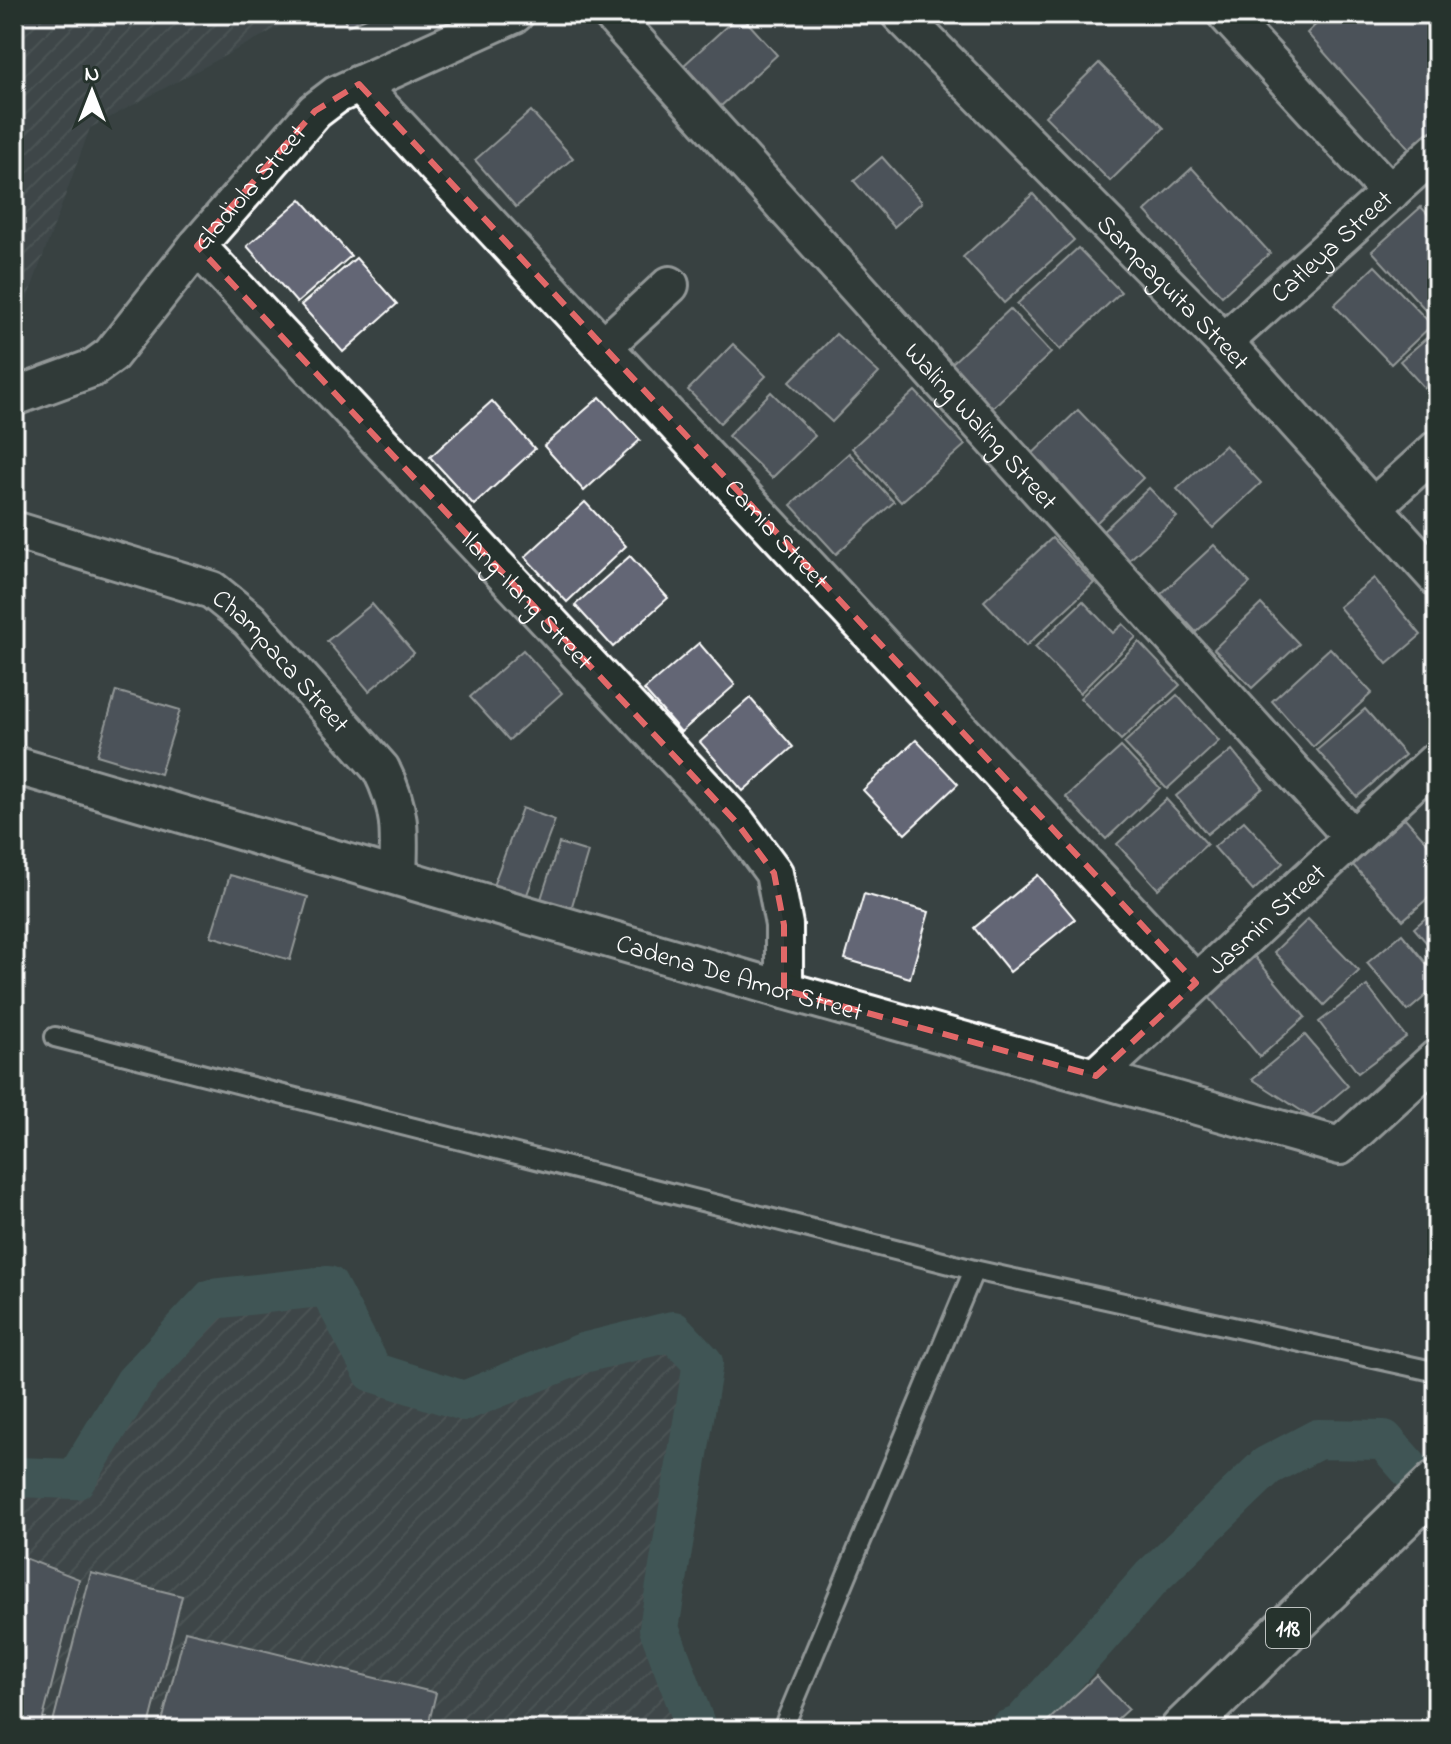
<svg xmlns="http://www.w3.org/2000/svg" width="1451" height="1744" font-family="'Indie Flower',sans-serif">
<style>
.industrial{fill:url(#industrial-furrows)}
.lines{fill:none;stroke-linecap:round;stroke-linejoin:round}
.canal{stroke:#496e6d;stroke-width:40}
.building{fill:#636674;stroke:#fff;stroke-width:2}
.service-casing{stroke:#fff;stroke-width:24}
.minor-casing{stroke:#fff;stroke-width:42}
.primary-casing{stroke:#fff;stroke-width:50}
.service{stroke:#26332d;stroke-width:18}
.minor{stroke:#26332d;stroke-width:36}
.primary{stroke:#26332d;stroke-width:44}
.marked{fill:none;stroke:#e26868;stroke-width:6;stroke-dasharray:16 10;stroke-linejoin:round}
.labels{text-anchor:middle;stroke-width:8;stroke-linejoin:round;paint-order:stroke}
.shield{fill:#26332d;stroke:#bec2c0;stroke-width:2}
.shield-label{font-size:24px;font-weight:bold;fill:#fff}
.street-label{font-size:26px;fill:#fff;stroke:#26332d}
</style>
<defs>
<pattern id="industrial-furrows" width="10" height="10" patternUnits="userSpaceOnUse" patternTransform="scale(2)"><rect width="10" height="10" fill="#454d51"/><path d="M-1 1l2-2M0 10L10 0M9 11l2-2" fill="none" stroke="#61686b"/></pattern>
</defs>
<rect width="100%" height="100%" fill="#384242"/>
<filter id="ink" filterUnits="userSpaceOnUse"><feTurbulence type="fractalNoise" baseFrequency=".0125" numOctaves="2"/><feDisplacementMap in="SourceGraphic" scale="16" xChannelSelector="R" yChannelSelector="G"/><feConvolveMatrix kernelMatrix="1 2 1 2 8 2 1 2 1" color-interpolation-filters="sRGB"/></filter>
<g filter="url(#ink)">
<g class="industrial">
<path d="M14,14l287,1 -211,113 -76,207z"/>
<path d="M321,1296l47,86 98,26 115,-46 87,-22 28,26 -55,254 45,110h-672v-243l68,2 62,-101 72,-80z"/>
</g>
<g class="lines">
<g class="canal">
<path d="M14,1477l62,2 59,-97 77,-83 116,-13 45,86 91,29 119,-48 90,-22 30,32 -44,265 38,102"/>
<path d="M1008,1730l13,-5 130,-147 116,-112 51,-27 66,1 53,60"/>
</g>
</g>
<g class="building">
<path d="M342,14h34l-29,12z"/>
<path d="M740,14l37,41 -56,51 -37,-41z"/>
<path d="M1327,14h110v118l-23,22 -107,-121z"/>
<path d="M1099,63l65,65 -54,53 -65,-65z"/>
<path d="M531,111l42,47 -57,49 -41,-47z"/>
<path d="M882,157l40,45 -28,25 -40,-46z"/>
<path d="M1192,168l78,85 -48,43 -77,-85z"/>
<path d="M1033,194l41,46 -70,63 -41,-46z"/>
<path d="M301,199l50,57 -54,47 -50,-57z"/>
<path d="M1421,207l16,17v92l-3,3 -62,-68z"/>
<path d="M1078,248l43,44 -61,58 -43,-46z"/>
<path d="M356,258l41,46 -54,48 -42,-47z"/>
<path d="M1375,266l57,59 -41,39 -57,-59z"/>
<path d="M1010,309l41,44 -60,56 -41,-44z"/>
<path d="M1437,329v73l-37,-41z"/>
<path d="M836,334l43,39 -47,49 -43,-40z"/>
<path d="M733,344l33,32 -46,47 -32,-33z"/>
<path d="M915,391l50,54 -64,57 -49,-54z"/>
<path d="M771,392l44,44 -43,42 -44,-42z"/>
<path d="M600,397l40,43 -56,51 -40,-45z"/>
<path d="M492,401l43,48 -61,56 -44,-48z"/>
<path d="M1078,410l65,68 -50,48 -65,-68z"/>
<path d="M1225,445l36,38 -48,45 -36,-39z"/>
<path d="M849,453l45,49 -58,52 -45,-49z"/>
<path d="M1149,488l28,29 -50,45 -26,-29z"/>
<path d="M585,502l41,44 -59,56 -42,-45z"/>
<path d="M1052,538l42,45 -68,63 -42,-45z"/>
<path d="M1214,545l36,38 -54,49 -35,-38z"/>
<path d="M630,556l38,42 -55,49 -38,-42z"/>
<path d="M1374,578l47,57 -34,29 -48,-57z"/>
<path d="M1083,601l30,32 10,-9 13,13 -56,56 -45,-46z"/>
<path d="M372,604l42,49 -45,38 -42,-50z"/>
<path d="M1261,604l38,40 -47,44 -38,-39z"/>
<path d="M1139,642l41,43 -59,55 -41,-42z"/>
<path d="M699,643l36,42 -54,47 -37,-42z"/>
<path d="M1330,648l42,45 -59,54 -41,-46z"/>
<path d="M523,650l39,43 -53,47 -39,-43z"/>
<path d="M116,691l64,19 -20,64 -63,-19z"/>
<path d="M1177,695l42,46 -52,48 -43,-46z"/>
<path d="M750,698l43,49 -50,44 -43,-49z"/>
<path d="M1365,709l40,46 -48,42 -40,-47z"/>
<path d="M916,740l42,44 -53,50 -42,-44z"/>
<path d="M1121,747l39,41 -54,51 -40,-42z"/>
<path d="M1232,750l31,38 -56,46 -31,-38z"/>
<path d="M1166,799l41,45 -49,45 -41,-45z"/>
<path d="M522,808l33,12 -29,77 -33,-11z"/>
<path d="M1405,818l32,36v36l-34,30 -50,-55z"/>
<path d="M1244,821l39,42 -30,28 -39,-44z"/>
<path d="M559,843l29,9 -17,57 -30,-10z"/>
<path d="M230,875l78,22 -18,63 -79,-24z"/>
<path d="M1038,875l37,44 -65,53 -36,-44z"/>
<path d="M864,894l65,18 -19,66 -65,-19z"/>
<path d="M1437,908v47l-23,-27z"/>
<path d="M1308,919l51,52 -35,34 -50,-53z"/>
<path d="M1402,934l35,42v10l-29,25 -41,-48z"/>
<path d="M1254,956l51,61 -45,40 -51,-60z"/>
<path d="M1367,986l39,51 -48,36 -39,-51z"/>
<path d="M1305,1035l43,51 -37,31 -59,-38z"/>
<path d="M14,1554l65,25 -39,151h-26z"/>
<path d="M91,1573l91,23 -34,134h-97z"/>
<path d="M185,1631l251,62 -9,37h-267z"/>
<path d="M1096,1676l32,33 -23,21h-67z"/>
</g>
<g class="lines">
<defs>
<g id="service">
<path d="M55,1037l919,233 463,102"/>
<path d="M786,1721l188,-451"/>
</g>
<g id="minor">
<path id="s1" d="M611,14l742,824"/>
<path id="s2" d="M900,14l324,328 213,236"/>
<path d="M1226,14l164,179"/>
<path id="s3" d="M359,84l837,899"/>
<path id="s4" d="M197,246l540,577 37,50 10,52v65"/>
<path id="s5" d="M1224,342l213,-192"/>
<path d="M605,345l65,-60"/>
<path id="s6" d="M14,397l79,-29 18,-13 86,-109 118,-135 21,-16 179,-81"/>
<path d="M1373,507l64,-58"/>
<path id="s7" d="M14,530l198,60 37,30 132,149c20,40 19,63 17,106"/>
<path id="s8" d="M14,765l770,225 556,156 97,-88"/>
<path id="s9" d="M1096,1076l341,-316"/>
</g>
<path id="primary" d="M1183,1730l254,-247"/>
</defs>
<use href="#service" class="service-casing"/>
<use href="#minor" class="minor-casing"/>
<use href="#primary" class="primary-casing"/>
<use href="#service" class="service"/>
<use href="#minor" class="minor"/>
<use href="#primary" class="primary"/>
</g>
</g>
<path d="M0 0H1451V1744H0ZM359,84l837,899 -100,93 -312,-86v-65l-10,-52 -37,-50 -540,-577 118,-135z" fill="#384242" fill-opacity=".55" fill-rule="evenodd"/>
<path class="marked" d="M359,84l837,899 -100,93 -312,-86v-65l-10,-52 -37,-50 -540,-577 118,-135z"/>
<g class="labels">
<rect class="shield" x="1266" y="1608" width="44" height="40" rx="6"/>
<g class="shield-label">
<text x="1288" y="1636">118</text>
</g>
<g class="street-label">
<text dy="9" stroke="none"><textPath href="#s6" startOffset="324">Gladiola Street</textPath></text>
<text dy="9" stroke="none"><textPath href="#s5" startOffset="144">Catleya Street</textPath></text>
<text dy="9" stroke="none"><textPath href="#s2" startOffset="390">Sampaguita Street</textPath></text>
<text dy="9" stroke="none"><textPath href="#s1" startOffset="554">Waling Waling Street</textPath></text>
<text dy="9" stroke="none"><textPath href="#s3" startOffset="614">Camia Street</textPath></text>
<text dy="9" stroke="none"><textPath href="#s4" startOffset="484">Ilang-Ilang Street</textPath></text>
<text dy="9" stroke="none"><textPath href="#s7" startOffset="306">Champaca Street</textPath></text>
<text dy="9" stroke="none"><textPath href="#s9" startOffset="232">Jasmin Street</textPath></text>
<text dy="9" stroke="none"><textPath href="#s8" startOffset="756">Cadena De Amor Street</textPath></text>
</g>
</g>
<rect width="1451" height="1744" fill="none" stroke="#26332d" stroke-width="48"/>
<rect x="24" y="24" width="1403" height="1696" fill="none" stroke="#fff" stroke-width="3" filter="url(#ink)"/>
<g transform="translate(92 92)" stroke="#26332d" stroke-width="6" paint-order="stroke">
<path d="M0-6L14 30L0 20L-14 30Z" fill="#ffffff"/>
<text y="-12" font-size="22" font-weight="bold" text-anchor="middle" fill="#ffffff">N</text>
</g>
</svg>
